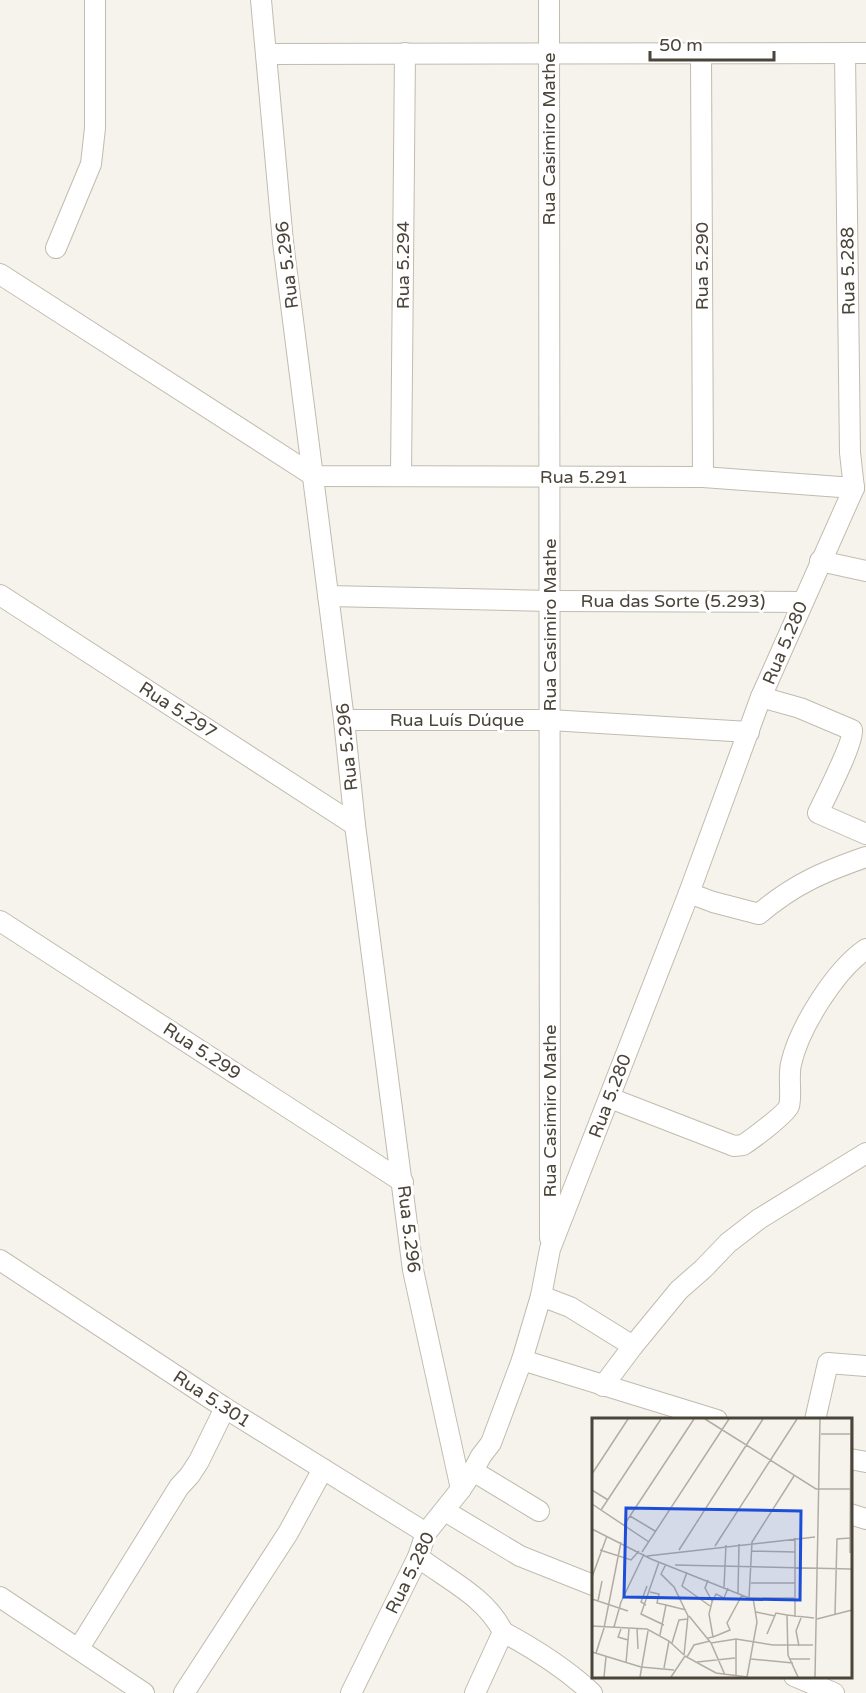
<svg xmlns="http://www.w3.org/2000/svg" width="866" height="1693" font-family="'Varela Round',sans-serif">
<style>
.lines{fill:none;stroke-linecap:round;stroke-linejoin:round}
.minor-casing{stroke:#c2bbae;stroke-width:22}
.minor{stroke:#fff;stroke-width:20}
.labels{text-anchor:middle;stroke-width:6;stroke-linejoin:round;paint-order:stroke}
.street-label{font-size:18px;fill:#4b4439;stroke:#fff}
.inset-road{fill:none;stroke:#b2ada4;stroke-width:1.5}
.view{fill:#1d4ed8;fill-opacity:0.15;stroke:#1d4ed8;stroke-width:3}
.inset-edge{fill:none;stroke:#4b4439;stroke-width:3}
</style>
<rect width="100%" height="100%" fill="#f6f3ec"/>
<g class="lines">
<defs>
<g id="minor">
<path d="M261,0l22,242 61,478 11,105 58,445 48,219"/>
<path d="M549,0l1,1238"/>
<path d="M266,54l600,-1"/>
<path d="M701,54l2,423"/>
<path d="M845,54l5,399 4,35"/>
<path d="M56,248l35,-84 4,-36v-128"/>
<path d="M0,274l314,202 389,1 151,11"/>
<path d="M401,476l4,-423"/>
<path d="M820,561l46,10"/>
<path d="M0,595l355,230"/>
<path d="M328,596l222,5 253,1"/>
<path d="M761,697l39,11 52,22c2,12 -27,68 -34,83l48,21"/>
<path d="M344,720h206l199,12"/>
<path d="M689,893l24,9 46,12c35,-30 64,-42 107,-57"/>
<path d="M0,921l403,261"/>
<path d="M610,1098l124,48 9,-1c8,-5 43,-31 46,-39 3,-10 -1,-30 2,-42 8,-36 44,-94 75,-115"/>
<path d="M0,1260l225,148 201,125"/>
<path d="M541,1296l29,11 63,39 46,-56 24,-21 25,-26 31,-24 107,-66"/>
<path d="M522,1360l195,60"/>
<path d="M603,1386l30,-40"/>
<path d="M815,1420l13,-57 38,3"/>
<path d="M850,1459l16,3"/>
<path d="M473,1471l66,40"/>
<path d="M445,1511l75,45 73,29"/>
<path d="M850,1514l16,5"/>
<path d="M418,1557c30,23 68,40 85,75l-28,61"/>
<path d="M0,1597l144,96"/>
<path d="M503,1632c30,16 64,38 89,61"/>
<path d="M79,1648l100,-161 11,-12 9,-14 26,-53"/>
<path d="M794,1676l40,17"/>
<path d="M184,1693l104,-160 35,-64"/>
<path d="M351,1693l67,-136 8,-24 35,-44 12,-18 8,-15 10,-13 31,-83 19,-64 9,-47 139,-356 72,-196 93,-209"/>
</g>
</defs>
<use href="#minor" class="minor-casing"/>
<use href="#minor" class="minor"/>
</g>
<g class="labels">
<g class="street-label">
<text transform="translate(549 139) rotate(-90)" y="6">Rua Casimiro Mathe</text>
<text transform="translate(287 265) rotate(-97)" y="6">Rua 5.296</text>
<text transform="translate(403 265) rotate(-90)" y="6">Rua 5.294</text>
<text transform="translate(702 266) rotate(-90)" y="6">Rua 5.290</text>
<text transform="translate(848 271) rotate(-91)" y="6">Rua 5.288</text>
<text x="584" y="483">Rua 5.291</text>
<text x="673" y="607">Rua das Sorte (5.293)</text>
<text transform="translate(550 625) rotate(-90)" y="6">Rua Casimiro Mathe</text>
<text transform="translate(785 643) rotate(-67)" y="6">Rua 5.280</text>
<text transform="translate(178 710) rotate(33)" y="6">Rua 5.297</text>
<text x="457" y="726">Rua Luís Dúque</text>
<text transform="translate(347 747) rotate(-96)" y="6">Rua 5.296</text>
<text transform="translate(202 1051) rotate(33)" y="6">Rua 5.299</text>
<text transform="translate(610 1096) rotate(-69)" y="6">Rua 5.280</text>
<text transform="translate(550 1111) rotate(-90)" y="6">Rua Casimiro Mathe</text>
<text transform="translate(409 1229) rotate(83)" y="6">Rua 5.296</text>
<text transform="translate(212 1399) rotate(33)" y="6">Rua 5.301</text>
<text transform="translate(410 1573) rotate(-64)" y="6">Rua 5.280</text>
</g>
</g>
<g transform="translate(592 1418)">
<rect width="260" height="260" fill="#f6f3ec"/>
<path class="inset-road" d="M113,1l111,70h36M229,16h31M0,56l36,-55M0,72l16,10M0,86l57,38M9,92l60,-91M38,98l25,15M32,107l70,-106M0,111l59,30 98,39h45M123,128l82,-127M8,132l31,10 8,-9M87,132l84,-131M159,133l44,1M50,134l87,-133M258,135l1,-134M55,138l168,-19M67,144l-18,52 23,11M74,146l-5,10 13,13 14,29 -4,39M83,147l177,4M95,154l-5,14 28,20M0,159l15,-41M116,162l-3,8 7,13M159,165h44M132,169l2,-42M58,174l9,2 -2,9 9,2M146,175l1,-49M157,180l3,-56 42,-66M0,181l36,12M6,183l4,-20M54,187l-5,-3 6,-16M164,194l19,4M243,196l2,-75 13,-1M97,198l22,27 14,32M203,199v-79M225,201l35,-9M0,208l55,3 22,12 15,14M22,209l7,-25 23,-48M45,210l1,21M29,211l-3,8 10,3M175,216l9,-21 11,2M68,217l6,-30 20,5M121,219l17,-7 -3,-7 15,-28M116,220l5,-1 -4,-23 3,-12 4,-8 8,4 4,-10M80,225l7,-23 9,-1M119,225l25,-4 37,6h40M207,228l-3,-15 5,-13M0,234l49,15 33,3M4,235l8,-25 17,-86M95,239l7,-12 16,-4M159,241l42,4M198,241h20M105,244l38,-4M34,245l3,-34M72,250l5,-27M144,257v-36M12,259l2,-20M48,259l8,-46M79,259l14,-21 31,17 31,4M155,259l10,-55 -4,-24M206,259l-10,-22 -1,-40 27,3M223,259l5,-258"/>
<path class="view" d="M34,90l175,3 -1,89 -176,-3z"/>
<rect width="260" height="260" class="inset-edge"/>
</g>
<path d="M650 51v9h124v-9" fill="none" stroke="#4b4439" stroke-width="3"/>
<text x="659" y="51" font-size="18" fill="#4b4439" stroke="#ffffff" stroke-width="4.5" paint-order="stroke">50 m</text>
</svg>
